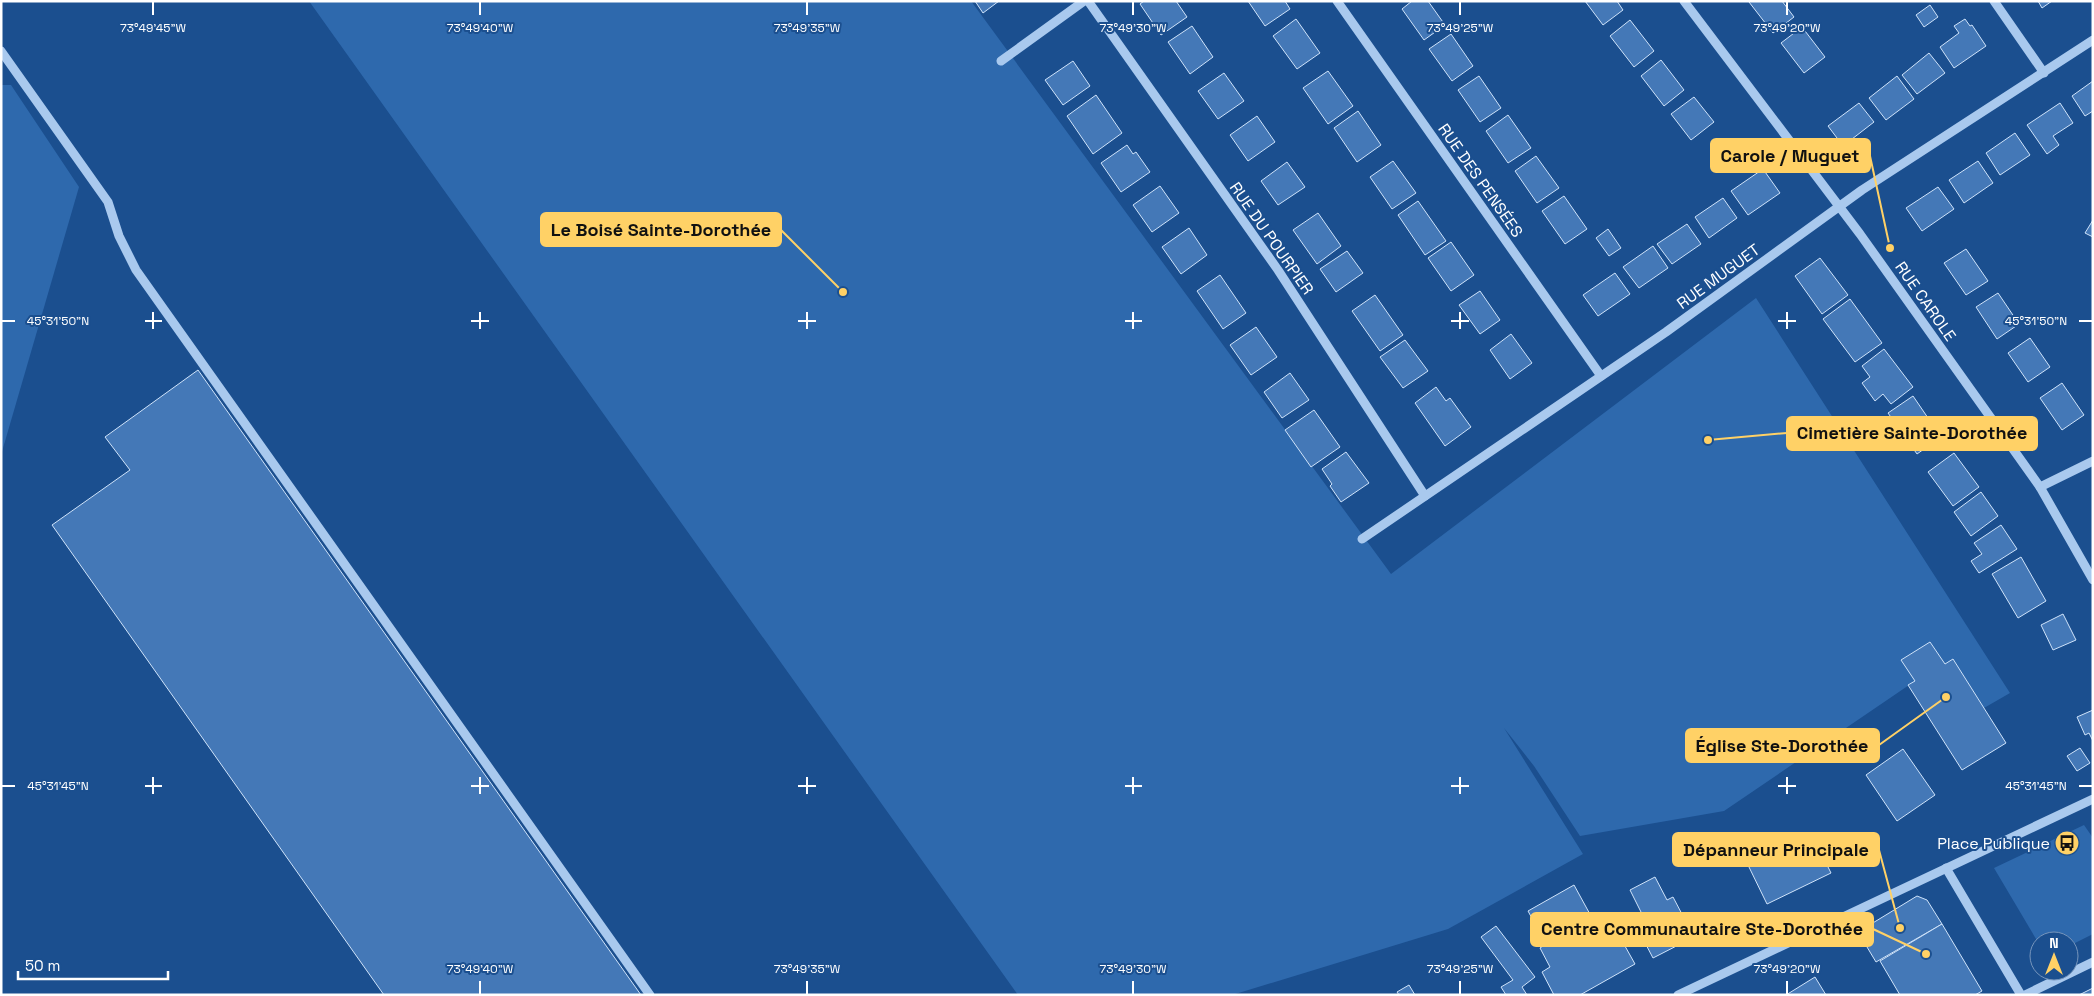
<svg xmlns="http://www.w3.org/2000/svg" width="2094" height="996" font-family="'Space Grotesk',sans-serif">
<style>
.green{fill:#2e69ad}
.building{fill:#4478b7;stroke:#cfe3fa}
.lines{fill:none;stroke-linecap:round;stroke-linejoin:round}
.minor{stroke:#a9c9ee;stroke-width:9}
.ticks{fill:none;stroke:#fff;stroke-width:2}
.labels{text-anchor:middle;stroke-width:4;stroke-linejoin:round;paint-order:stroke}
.street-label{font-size:16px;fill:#fff;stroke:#1b4f8f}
.poi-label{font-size:16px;fill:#fff;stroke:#1b4f8f;text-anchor:end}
.ticks-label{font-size:12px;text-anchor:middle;fill:#fff;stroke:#1b4f8f;stroke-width:4;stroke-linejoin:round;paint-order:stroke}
.leader{fill:none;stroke:#ffd166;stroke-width:2}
.callout-dot{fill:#ffd166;stroke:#1b4f8f;stroke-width:2}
.callout{fill:#ffd166;stroke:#ffd166;stroke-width:2}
.callout-label{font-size:18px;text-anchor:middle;font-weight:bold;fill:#111}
</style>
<rect width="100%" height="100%" fill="#1b4f8f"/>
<g class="green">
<path d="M309,1h662l420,573 365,-276 254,395 -26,15 -31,-49 -8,5 -15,-22 -29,18 14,21 -191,130 -144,25 -46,-70 -30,-38 79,126 -135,75 -216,66h-214z"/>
<path d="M1,85h10l68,102 -78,268z"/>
<path d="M2084,825l9,13v96l-24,12v-5h-30v3l-45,-76z"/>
</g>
<g class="building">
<path d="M975,1h24l-16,12z"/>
<path d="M1144,1h32l11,16 -26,18 -21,-31z"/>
<path d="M1248,1h37l5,8 -25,17z"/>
<path d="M1412,1h16l17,24 -21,15 -22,-31z"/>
<path d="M1585,1h32l6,9 -20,15z"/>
<path d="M1751,1h31l12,16 -21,16 -24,-31z"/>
<path d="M2038,1h14l-10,7z"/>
<path d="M1930,5l8,12 -14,10 -8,-12z"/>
<path d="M1296,19l24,34 -23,16 -24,-33z"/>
<path d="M1965,19l5,7 2,-1 14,21 -32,22 -14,-21 19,-14 -5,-7z"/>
<path d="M1630,20l24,31 -20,16 -24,-31z"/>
<path d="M1192,26l21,31 -23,17 -22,-32z"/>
<path d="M1802,27l23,30 -21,16 -23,-30z"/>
<path d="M1451,34l22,32 -21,15 -23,-32z"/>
<path d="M1929,53l16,20 -28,21 -15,-19z"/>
<path d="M1661,60l23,30 -20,16 -23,-30z"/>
<path d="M1073,61l17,25 -27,19 -18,-25z"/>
<path d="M1328,71l25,35 -25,18 -25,-36z"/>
<path d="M1224,73l20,28 -26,18 -20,-28z"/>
<path d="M1479,76l22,32 -21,14 -22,-32z"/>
<path d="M1897,76l17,23 -28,21 -17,-22z"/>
<path d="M2093,81v30l-8,5 -13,-20z"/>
<path d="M1096,95l26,38 -29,21 -26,-38z"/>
<path d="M1694,97l20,25 -23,18 -20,-26z"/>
<path d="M1859,103l15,19 -31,24 -15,-20z"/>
<path d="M2060,103l13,20 -20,13 6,9 -12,9 -20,-29z"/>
<path d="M1358,111l23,34 -24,17 -23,-34z"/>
<path d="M1508,115l23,33 -23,15 -22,-32z"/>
<path d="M1257,116l18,26 -27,19 -18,-26z"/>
<path d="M2015,133l15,22 -30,20 -14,-22z"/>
<path d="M1127,145l6,9 3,-2 14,20 -29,20 -20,-29z"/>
<path d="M1536,156l23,32 -22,15 -22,-32z"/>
<path d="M1393,161l23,32 -24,16 -22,-32z"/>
<path d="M1978,161l15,22 -29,20 -15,-23z"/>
<path d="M1287,162l18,25 -27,18 -17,-24z"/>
<path d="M1763,169l17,24 -32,22 -17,-24z"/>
<path d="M1160,186l19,27 -27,19 -19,-27z"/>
<path d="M1938,187l16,22 -32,22 -16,-23z"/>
<path d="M1564,196l23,33 -22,15 -23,-33z"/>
<path d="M1723,198l14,20 -28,20 -14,-21z"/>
<path d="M1418,201l28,40 -21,14 -27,-40z"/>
<path d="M1318,213l23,33 -24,18 -24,-34z"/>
<path d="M2093,220v17l-8,-4z"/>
<path d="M1687,224l14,20 -29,20 -15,-20z"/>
<path d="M1189,228l18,27 -26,19 -19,-27z"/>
<path d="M1608,229l13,19 -12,8 -13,-18z"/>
<path d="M1451,242l23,33 -23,16 -23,-33z"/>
<path d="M1653,246l15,22 -29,20 -16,-21z"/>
<path d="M1966,249l22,32 -22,14 -22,-32z"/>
<path d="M1347,251l16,22 -27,19 -16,-23z"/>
<path d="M1820,258l28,37 -26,19 -27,-38z"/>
<path d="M1615,273l15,21 -32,22 -15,-21z"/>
<path d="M1220,275l26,38 -23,16 -26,-38z"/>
<path d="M1480,291l20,29 -20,14 -21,-29z"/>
<path d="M1998,293l21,31 -22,15 -21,-32z"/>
<path d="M1375,295l28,40 -23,16 -28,-40z"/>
<path d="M1850,299l32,44 -27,19 -32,-43z"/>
<path d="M1256,327l21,30 -26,18 -21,-30z"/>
<path d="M1511,334l21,29 -22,16 -20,-29z"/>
<path d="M2030,338l20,29 -22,15 -20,-29z"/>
<path d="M1405,340l23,31 -25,17 -23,-31z"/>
<path d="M1884,349l29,38 -22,17 -8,-10 -8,7 -13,-18 8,-6 -8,-11z"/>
<path d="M198,370l443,625h-257l-332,-470 78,-55 -25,-33z"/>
<path d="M1290,373l19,27 -27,18 -18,-26z"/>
<path d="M2062,383l22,32 -22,15 -22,-32z"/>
<path d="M1436,387l10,14 4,-3 21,29 -26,19 -30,-43z"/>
<path d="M1913,396l28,41 -24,17 -29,-41z"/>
<path d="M1314,410l26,37 -29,20 -26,-37z"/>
<path d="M1346,452l23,31 -28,19 -11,-16 2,-2 -10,-15z"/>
<path d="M1954,453l25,34 -26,19 -25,-34z"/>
<path d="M1981,492l17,24 -27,20 -17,-24z"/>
<path d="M2001,525l16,24 -38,24 -8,-12 11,-7 -8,-11z"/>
<path d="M2021,557l25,44 -28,17 -26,-44z"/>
<path d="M2063,614l13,26 -23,10 -12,-25z"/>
<path d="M1930,642l15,22 8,-5 53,84 -44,27 -54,-85 7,-4 -14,-21z"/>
<path d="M2093,710v31l-4,-8 -4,2 -8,-18z"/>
<path d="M2080,748l10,15 -13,8 -10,-15z"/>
<path d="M1903,749l32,46 -38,26 -31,-46z"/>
<path d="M1812,835l19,38 -64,31 -19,-39z"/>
<path d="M1655,877l12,23 6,-3 21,40 -41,21 -21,-40 10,-4 -12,-24z"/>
<path d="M1574,885l29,53 13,-8 19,34 -55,31h-26l-12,-23 8,-5 -10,-19 6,-4 -18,-33z"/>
<path d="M1917,896l10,4 15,24 -66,38 -18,-30z"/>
<path d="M1942,924l40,67 -7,4h-75l-20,-34z"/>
<path d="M1496,926l39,51 -13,10 5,8h-21l-5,-8 12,-7 -32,-43z"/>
<path d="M1815,977l11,18h-40z"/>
<path d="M1409,985l6,10h-16l-2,-3z"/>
<path d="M2093,988v7h-14z"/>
</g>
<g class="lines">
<g class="minor">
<path d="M1088,1l190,269 147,226"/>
<path d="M1337,1l264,375"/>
<path d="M1684,1l176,233 180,253 53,93"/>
<path d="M1994,1l50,72"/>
<path d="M1,51l107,151 11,34 17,34 514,725"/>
<path d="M1001,61l83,-60"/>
<path d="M2040,487l53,-26"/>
<path d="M1362,539l304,-207 196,-142 231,-150"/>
<path d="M1946,868l75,127"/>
<path d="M1678,995l415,-196"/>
<path d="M2025,995l68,-33"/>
</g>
</g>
<path class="ticks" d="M153,2v13M480,2v13M807,2v13M1133,2v13M1460,2v13M1787,2v13M153,312v17M480,312v17M807,312v17M1133,312v17M1460,312v17M1787,312v17M2,321h13M145,321h17M471,321h18M798,321h18M1125,321h17M1451,321h18M1778,321h18M2079,321h13M153,777v17M480,777v17M807,777v17M1133,777v17M1460,777v17M1787,777v17M2,786h13M145,786h17M471,786h18M798,786h18M1125,786h17M1451,786h18M1778,786h18M2079,786h13M480,981v13M807,981v13M1133,981v13M1460,981v13M1787,981v13"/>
<defs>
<symbol id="bus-disc" viewBox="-11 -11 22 22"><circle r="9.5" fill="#ffd166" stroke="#1b4f8f"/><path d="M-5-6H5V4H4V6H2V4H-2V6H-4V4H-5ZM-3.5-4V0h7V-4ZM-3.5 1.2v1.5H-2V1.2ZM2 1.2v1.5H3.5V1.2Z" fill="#111"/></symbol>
</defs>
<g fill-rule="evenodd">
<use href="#bus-disc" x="2053" y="829" width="28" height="28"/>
</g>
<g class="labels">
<g class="street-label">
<text transform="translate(1481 180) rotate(55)" y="6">RUE DES PENSÉES</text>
<text transform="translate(1272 238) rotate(55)" y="6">RUE DU POURPIER</text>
<text transform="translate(1718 276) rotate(-36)" y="6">RUE MUGUET</text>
<text transform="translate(1926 301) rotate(55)" y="6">RUE CAROLE</text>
</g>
<g class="poi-label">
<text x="2050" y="849">Place Publique</text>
</g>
</g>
<g class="ticks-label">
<text x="153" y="32">73°49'45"W</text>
<text x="480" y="32">73°49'40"W</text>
<text x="807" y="32">73°49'35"W</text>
<text x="1133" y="32">73°49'30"W</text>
<text x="1460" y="32">73°49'25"W</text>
<text x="1787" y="32">73°49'20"W</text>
<text x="58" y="325">45°31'50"N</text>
<text x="2036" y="325">45°31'50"N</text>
<text x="58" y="790">45°31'45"N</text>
<text x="2036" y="790">45°31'45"N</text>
<text x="480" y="973">73°49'40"W</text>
<text x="807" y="973">73°49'35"W</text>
<text x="1133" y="973">73°49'30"W</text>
<text x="1460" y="973">73°49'25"W</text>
<text x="1787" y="973">73°49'20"W</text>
</g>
<path class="leader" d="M1890 248L1870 156M843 292L781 230M1708 440L1787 433M1946 697L1879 745M1900 928L1879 850M1926 954L1873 929"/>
<g class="callout-dot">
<circle cx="1890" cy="248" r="5"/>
<circle cx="843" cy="292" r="5"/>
<circle cx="1708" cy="440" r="5"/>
<circle cx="1946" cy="697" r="5"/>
<circle cx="1900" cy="928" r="5"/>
<circle cx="1926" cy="954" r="5"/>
</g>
<g class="callout">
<rect x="1711" y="139" width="159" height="33" rx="5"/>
<rect x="541" y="213" width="240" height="33" rx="5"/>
<rect x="1787" y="417" width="250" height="33" rx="5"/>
<rect x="1686" y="729" width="193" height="33" rx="5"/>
<rect x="1673" y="833" width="206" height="33" rx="5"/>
<rect x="1531" y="913" width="342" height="33" rx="5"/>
</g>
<g class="callout-label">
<text x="1790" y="162">Carole / Muguet</text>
<text x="661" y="236">Le Boisé Sainte-Dorothée</text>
<text x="1912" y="439">Cimetière Sainte-Dorothée</text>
<text x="1782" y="752">Église Ste-Dorothée</text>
<text x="1776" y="856">Dépanneur Principale</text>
<text x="1702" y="935">Centre Communautaire Ste-Dorothée</text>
</g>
<rect width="2094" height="996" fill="none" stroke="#ffffff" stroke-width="5"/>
<g transform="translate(2054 956)"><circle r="24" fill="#1b4f8f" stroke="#7695bc"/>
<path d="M0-4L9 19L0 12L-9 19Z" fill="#ffd166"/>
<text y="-8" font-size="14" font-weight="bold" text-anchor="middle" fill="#ffffff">N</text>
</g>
<path d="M18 971v8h150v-8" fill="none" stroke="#ffffff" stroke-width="2.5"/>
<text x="25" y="971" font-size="15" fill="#ffffff" stroke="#1b4f8f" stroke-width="4" paint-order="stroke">50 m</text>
</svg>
